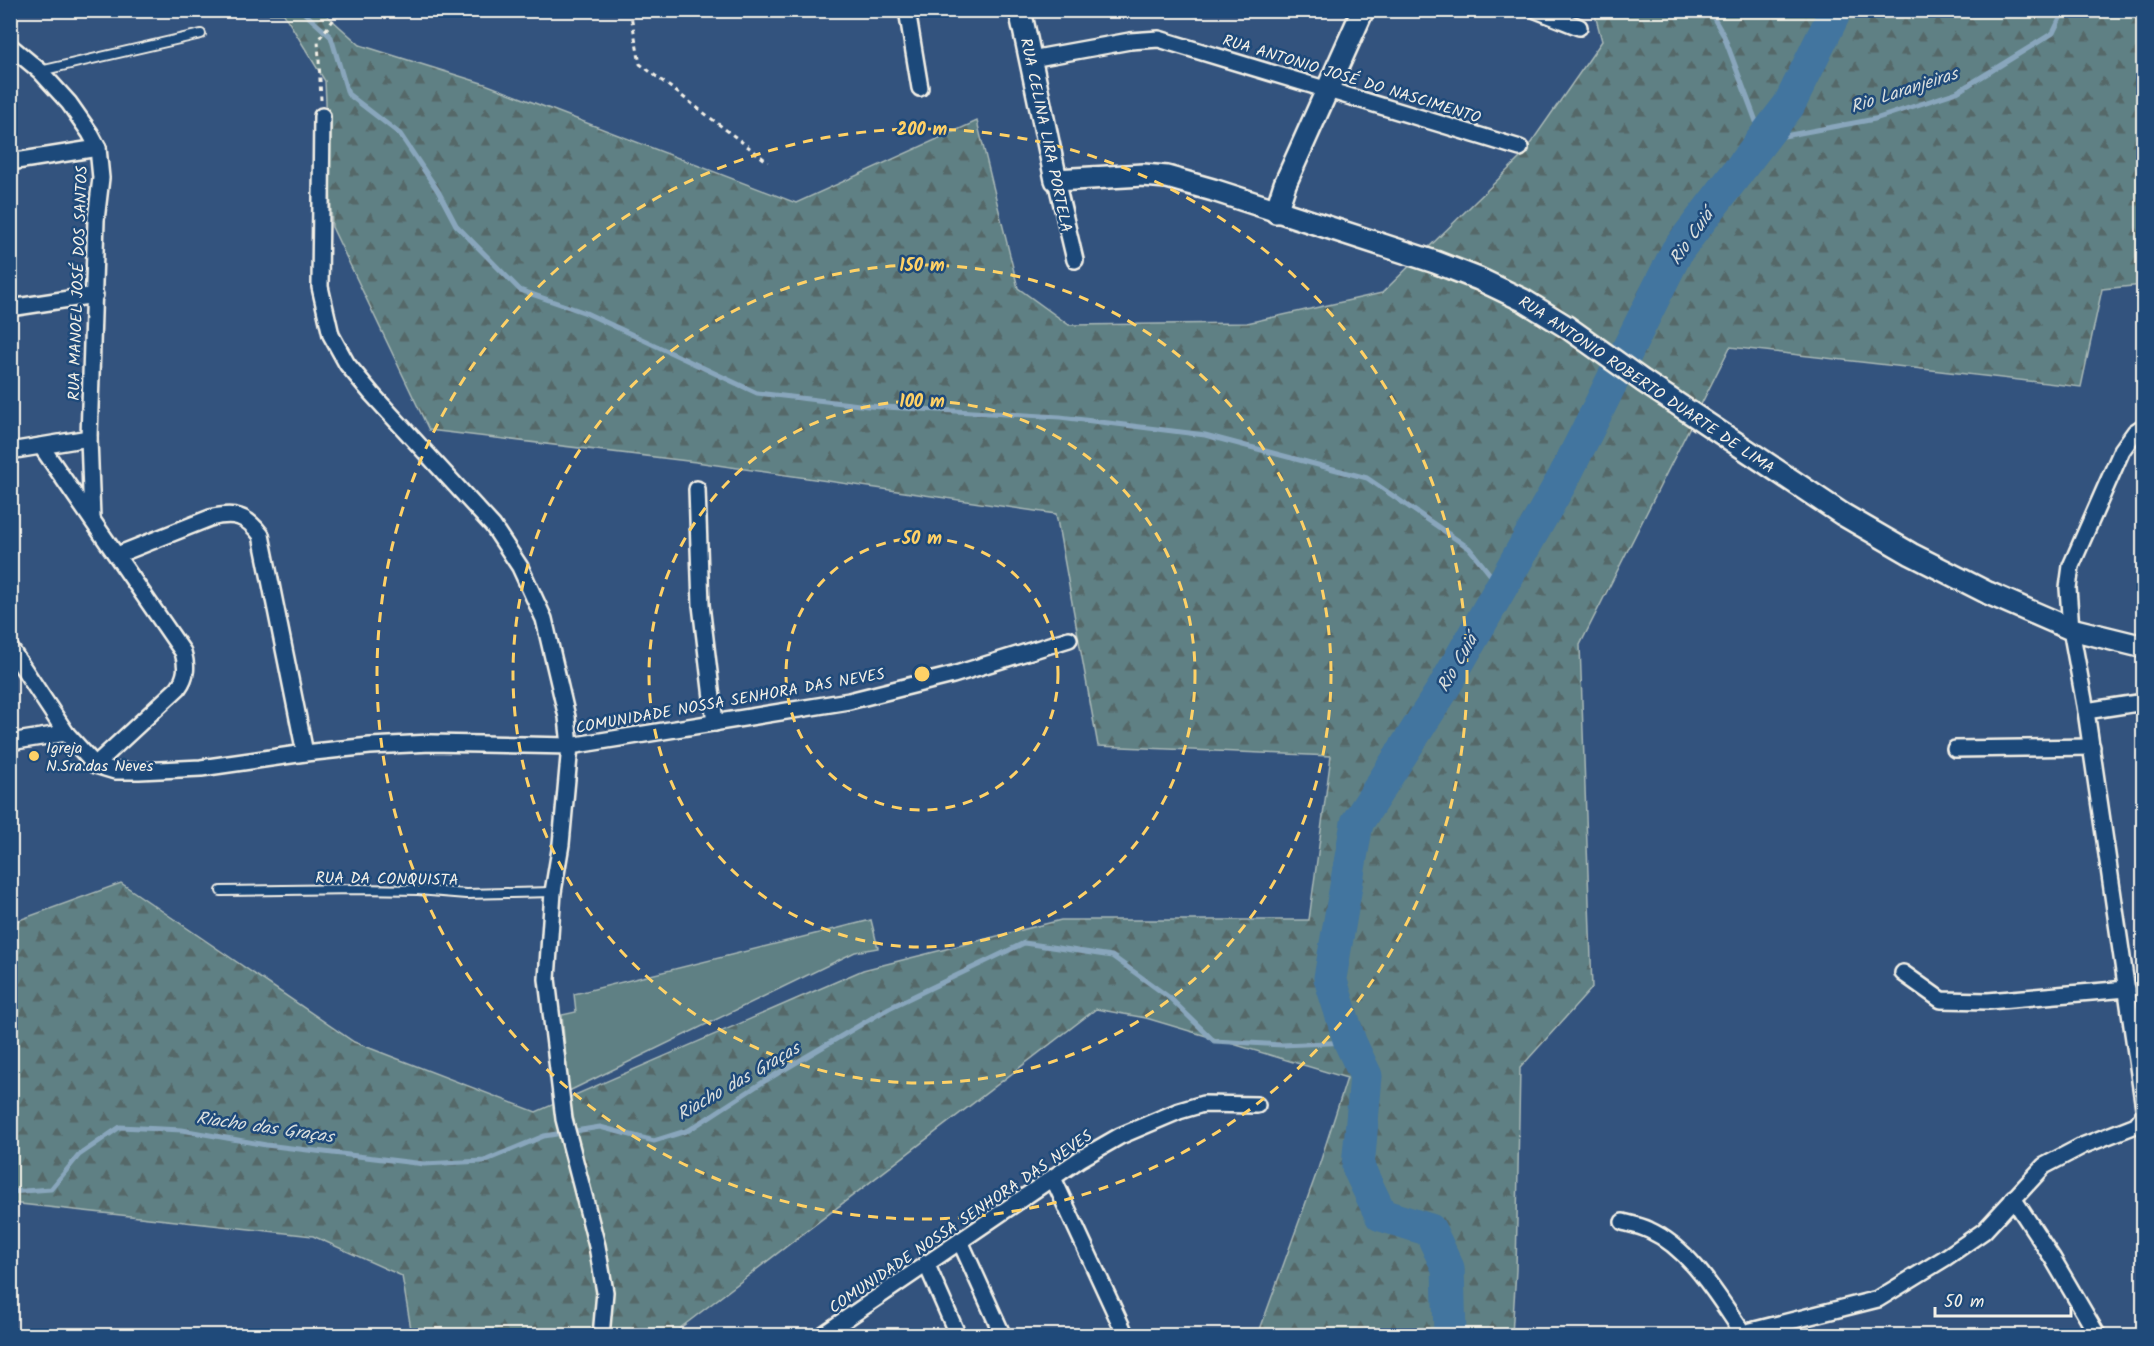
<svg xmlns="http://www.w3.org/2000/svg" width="2154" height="1346" font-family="Kalam,sans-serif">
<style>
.forest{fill:url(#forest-firs);stroke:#a9b8b6;stroke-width:1.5}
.pitch{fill:#5e8084;stroke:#a9b8b6;stroke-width:1.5}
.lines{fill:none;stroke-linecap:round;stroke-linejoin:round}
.stream{stroke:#89a6bc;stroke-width:5}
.river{stroke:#42749f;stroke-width:33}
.lane-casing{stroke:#f4f1e8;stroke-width:12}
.street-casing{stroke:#f4f1e8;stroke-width:20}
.secondary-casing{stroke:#f4f1e8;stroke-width:26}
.path{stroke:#f4f1e8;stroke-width:3;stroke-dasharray:4.5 4.5;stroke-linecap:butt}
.lane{stroke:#1f4a7a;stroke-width:8}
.street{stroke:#1f4a7a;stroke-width:15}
.secondary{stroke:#1f4a7a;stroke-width:21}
.ring{fill:none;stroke:#ffd166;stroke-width:3;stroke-dasharray:10 8}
.poi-dot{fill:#ffd166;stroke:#1f4a7a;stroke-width:2}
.labels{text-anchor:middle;stroke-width:5;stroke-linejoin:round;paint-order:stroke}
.street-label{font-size:16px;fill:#f4f1e8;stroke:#1f4a7a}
.poi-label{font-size:16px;fill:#f4f1e8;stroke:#1f4a7a;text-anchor:start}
.water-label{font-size:18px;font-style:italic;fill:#d9dedd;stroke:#1f4a7a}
.centre{fill:#ffd166;stroke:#1f4a7a;stroke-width:3}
.ring-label{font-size:18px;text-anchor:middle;font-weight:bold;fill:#ffd166;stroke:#1f4a7a;stroke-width:5;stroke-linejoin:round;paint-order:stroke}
</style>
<defs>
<pattern id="forest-firs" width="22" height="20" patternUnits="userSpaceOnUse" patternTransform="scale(1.5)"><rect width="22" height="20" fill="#5e8084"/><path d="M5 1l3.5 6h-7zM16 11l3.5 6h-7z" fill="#556768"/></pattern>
</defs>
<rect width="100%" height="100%" fill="#33537e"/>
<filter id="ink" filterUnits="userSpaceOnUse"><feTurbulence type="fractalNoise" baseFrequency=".0167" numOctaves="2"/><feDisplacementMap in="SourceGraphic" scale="12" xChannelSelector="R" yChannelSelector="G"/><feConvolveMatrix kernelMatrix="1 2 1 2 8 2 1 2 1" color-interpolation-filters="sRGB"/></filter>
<g filter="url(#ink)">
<path class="forest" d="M140,11h182l38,34 125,39 311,119 181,-82 41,167 51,37 178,-2 135,-30 139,-136 81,-116 -8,-30h549v274l-41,4 -21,98 -351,-40 -150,298 12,343 -72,80 -4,202 -4,65h-254l60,-166 29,-91 -201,-60 -50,-9 -425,326h-259l-10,-59 -89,-40 -302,-33v-280l110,-40 233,159 182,70 327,-142 198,-50h248l22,-164 -233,-10 -42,-232 -360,-52 -267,-32 -97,-203 -7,-146 -41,-67 -141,-1z"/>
<path class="pitch" d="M871,920l7,28 -23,4 -286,139 -7,-76 14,-3 -2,-18z"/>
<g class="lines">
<g class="stream">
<path d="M301,10l30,27 17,57 52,40 38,57 18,34 64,65 66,23 171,80 111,13 192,11 145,18 162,43 102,70 32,40"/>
<path d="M1709,10l15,26 39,104 112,-21 82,-27 96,-59 11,-23"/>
<path d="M10,1192l41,-3 28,-34 41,-28 62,3 84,15 158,19 60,-3 60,-25 56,-9 54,14 35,-11 74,-48 126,-74 135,-65 88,13 58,42 44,43 68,4 68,-3"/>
</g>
<path class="river" d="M1450,1336l-2,-68 -18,-38 -49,-15 -23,-48 8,-91 -16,-34 -20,-64 27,-155 86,-134 121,-212 113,-226 112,-146 47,-95"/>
<defs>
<g id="lane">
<path d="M40,71l161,-37"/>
<path d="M221,891l137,-2 60,1 48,4 87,-2"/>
</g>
<g id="street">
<path d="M907,10l13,78"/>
<path d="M1536,10l43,17"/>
<path d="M10,46l30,25 29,32 21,30 8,15 3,30 -5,42 -7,218 3,80"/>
<path d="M1031,59l99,-18 29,-2 361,109"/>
<path d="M322,116l-2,171 11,48 16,29 25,30 121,132 27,41 24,52 23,98 3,29 -9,98 -8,48 -6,87 17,140 33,127 8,46 -4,44"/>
<path d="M10,162l88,-14"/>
<path d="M1056,180l19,80"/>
<path d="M10,308l85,-13"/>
<path d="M2144,426l-9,6 -13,18 -51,116 -3,22 3,41 15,82 58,397"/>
<path d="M41,446l142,206c4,14 4,24 -5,36l-83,77"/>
<path d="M10,451l79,-13"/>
<path d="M697,489l4,116 14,118"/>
<path d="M117,555l93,-37c24,-6 36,-3 51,17l44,218"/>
<path d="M10,648l56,85 29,32 20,6h24l62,-3 104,-15 65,-7 61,-3 139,3 279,-45 104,-26 116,-36"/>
<path d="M2086,711l58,-9"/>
<path d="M10,742l56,-9"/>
<path d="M1955,749l137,-2"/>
<path d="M1903,973l38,27 47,1 139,-12"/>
<path d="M1053,1178l73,158"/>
<path d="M2013,1198l40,61 45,77"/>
<path d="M1623,1222c8,2 18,4 26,8 42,19 69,67 94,103"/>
<path d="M960,1241l43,95"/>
<path d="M926,1263l32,73"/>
<path d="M821,1336l259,-177 40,-23 59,-25 24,-7 54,1"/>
<path d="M1739,1336l4,-3 135,-34 67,-41 39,-27 60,-65 38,-20 54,-21 8,-10"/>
</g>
<g id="secondary">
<path d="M1020,10l36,170 87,-5 24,2 46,13 222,72 44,17 44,21 44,27 76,54 199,133 69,40 77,39 83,36 73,18"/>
<path d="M1276,212l9,-28 78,-174"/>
</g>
</defs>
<use href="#lane" class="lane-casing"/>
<use href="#street" class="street-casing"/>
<use href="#secondary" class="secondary-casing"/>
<g class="path">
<path d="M630,10l10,54 128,98"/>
<path d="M321,100l-3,-60 23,-30"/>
</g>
<use href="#lane" class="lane"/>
<use href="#street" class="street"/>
<use href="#secondary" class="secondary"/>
</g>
</g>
<g class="ring">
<circle cx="922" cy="674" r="136"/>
<circle cx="922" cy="674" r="273"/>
<circle cx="922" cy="674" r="409"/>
<circle cx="922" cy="674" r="545"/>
</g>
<circle class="poi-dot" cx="34" cy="756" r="6"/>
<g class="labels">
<g class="street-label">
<text transform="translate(1352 78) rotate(17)" y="6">RUA ANTONIO JOSÉ DO NASCIMENTO</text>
<text transform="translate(1047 135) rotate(78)" y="6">RUA CELINA LIRA PORTELA</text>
<text transform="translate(77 283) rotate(-88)" y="6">RUA MANOEL JOSÉ DOS SANTOS</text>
<text transform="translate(1647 384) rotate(34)" y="6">RUA ANTONIO ROBERTO DUARTE DE LIMA</text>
<text transform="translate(730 700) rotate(-10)" y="6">COMUNIDADE NOSSA SENHORA DAS NEVES</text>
<text transform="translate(387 878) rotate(1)" y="6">RUA DA CONQUISTA</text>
<text transform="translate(960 1221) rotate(-34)" y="6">COMUNIDADE NOSSA SENHORA DAS NEVES</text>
</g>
<g class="poi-label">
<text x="46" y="753">Igreja<tspan x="46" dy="18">N.Sra.das Neves</tspan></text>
</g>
<g class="water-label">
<text transform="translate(1904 90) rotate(-18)" y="6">Rio Laranjeiras</text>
<text transform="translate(1691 237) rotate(-55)" y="6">Rio Cuiá</text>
<text transform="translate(1457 663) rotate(-60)" y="6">Rio Cuiá</text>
<text transform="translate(738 1081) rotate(-30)" y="6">Riacho das Graças</text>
<text transform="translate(265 1127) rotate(8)" y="6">Riacho das Graças</text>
</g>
</g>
<circle cx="922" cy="674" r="9" class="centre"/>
<g class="ring-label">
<text x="922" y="135">200 m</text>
<text x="922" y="271">150 m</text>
<text x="922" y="407">100 m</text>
<text x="922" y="544">50 m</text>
</g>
<rect width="2154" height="1346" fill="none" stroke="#1f4a7a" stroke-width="36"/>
<rect x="18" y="18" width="2118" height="1310" fill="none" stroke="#f4f1e8" stroke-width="2" filter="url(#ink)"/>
<path d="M1935 1307v9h136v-9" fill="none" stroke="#f4f1e8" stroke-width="3"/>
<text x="1944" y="1307" font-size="18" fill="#f4f1e8" stroke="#1f4a7a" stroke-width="4.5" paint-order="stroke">50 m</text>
</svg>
